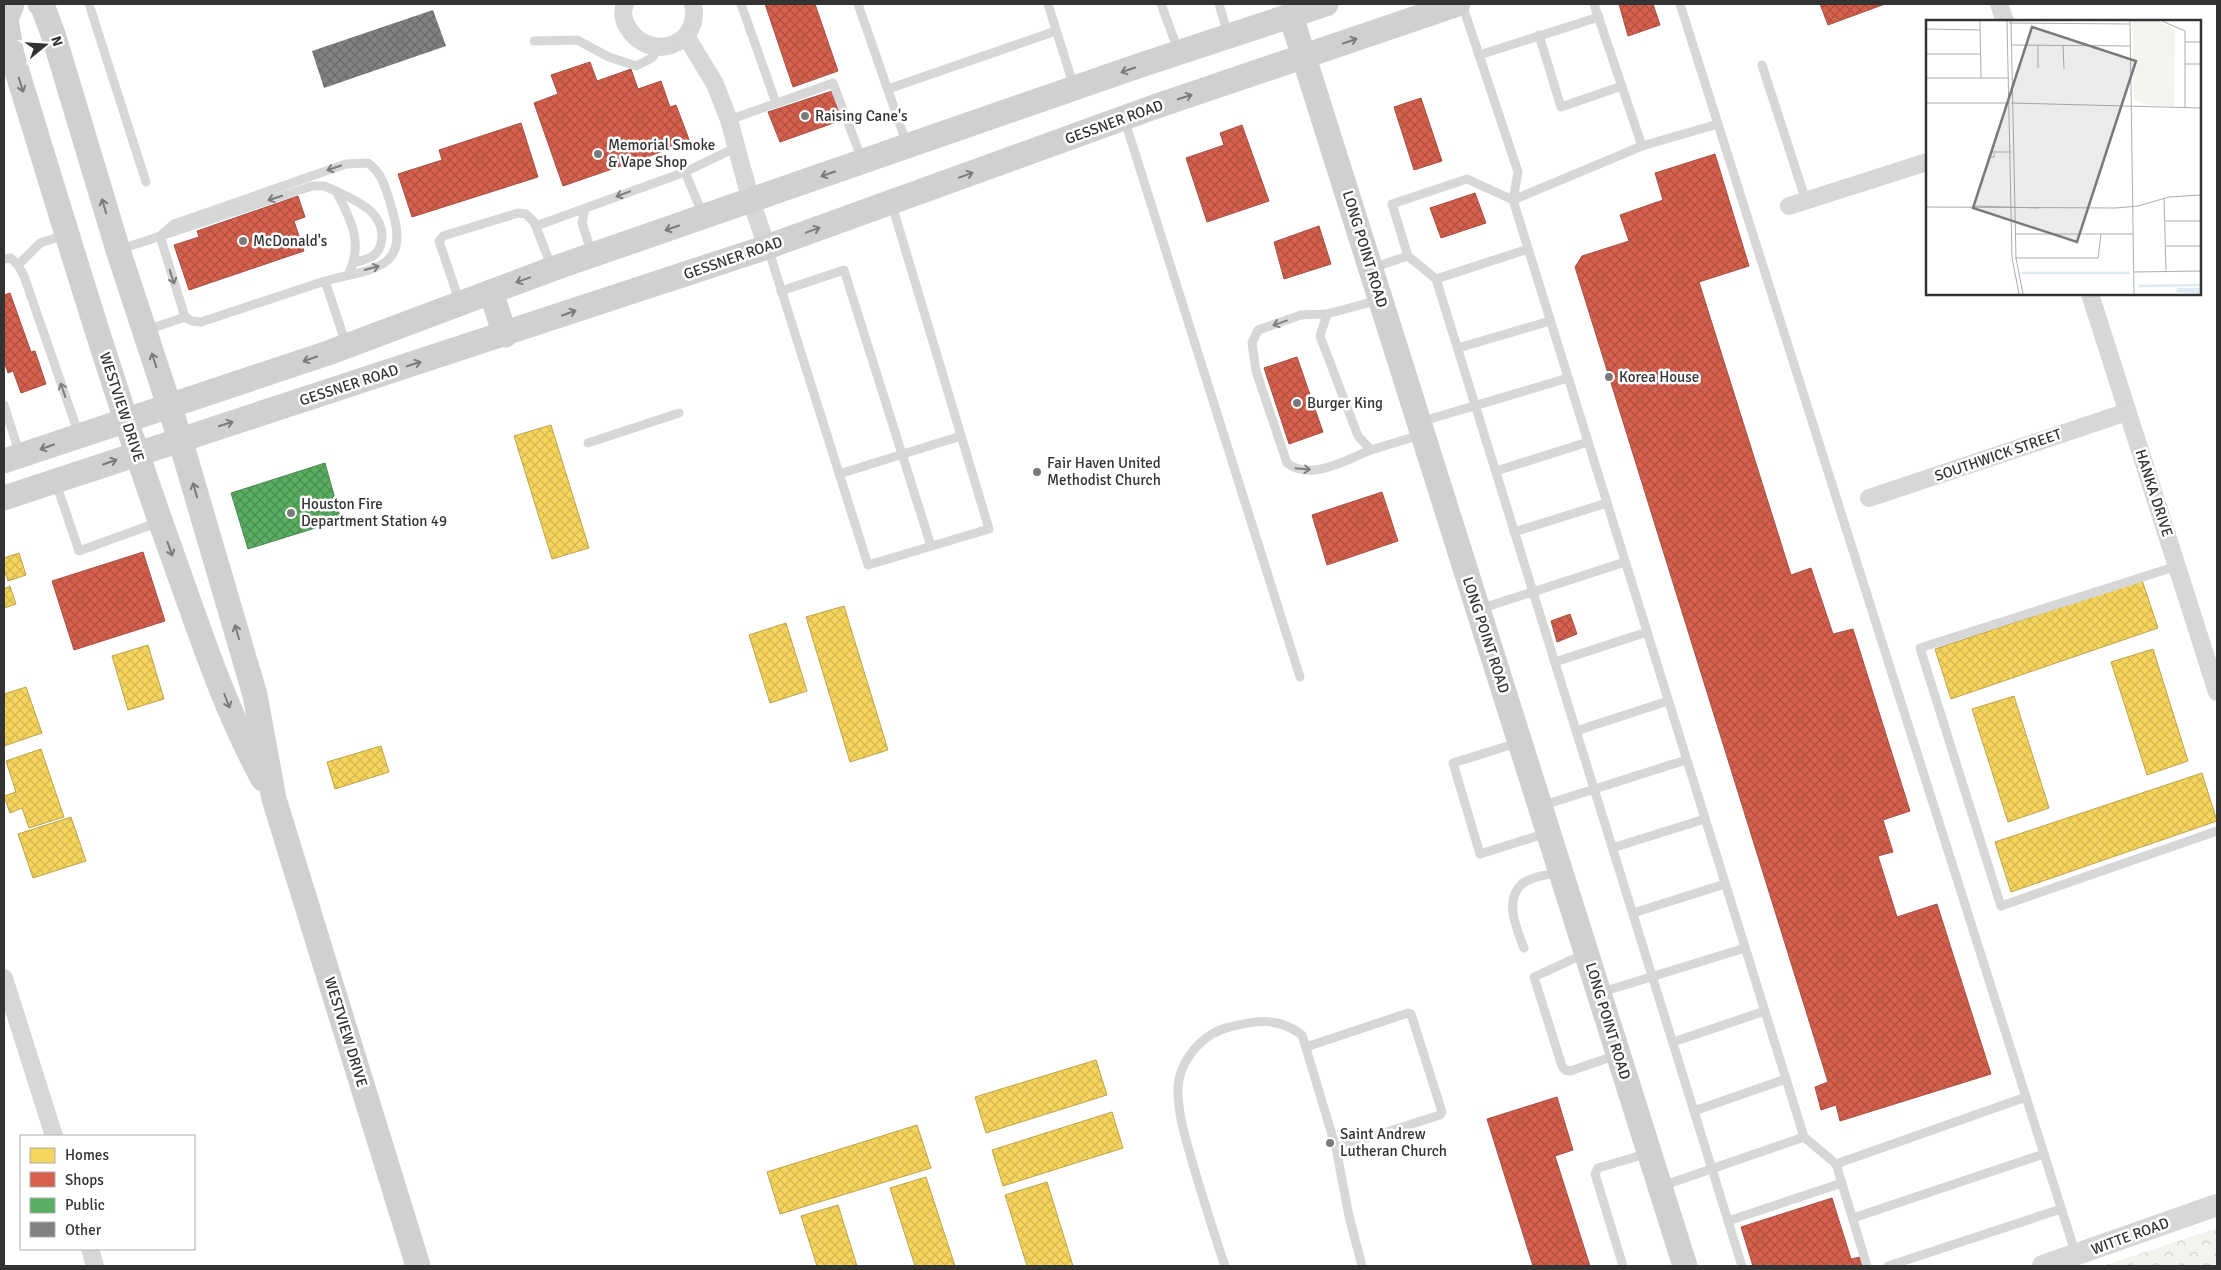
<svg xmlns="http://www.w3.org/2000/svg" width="2221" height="1270" font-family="Signika,sans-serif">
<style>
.forest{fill:url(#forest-crowns)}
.homes{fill:url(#homes-cross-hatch);stroke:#bca450}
.shops{fill:url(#shops-cross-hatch);stroke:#a55245}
.public{fill:url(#public-cross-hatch);stroke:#4e8953}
.building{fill:url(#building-cross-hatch)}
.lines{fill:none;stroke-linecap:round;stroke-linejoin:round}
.service{stroke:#d7d7d7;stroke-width:9}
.minor{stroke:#d7d7d7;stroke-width:18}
.tertiary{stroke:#d7d7d7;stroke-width:22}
.secondary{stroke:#d0d0d0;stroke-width:25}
.oneway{stroke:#7a7a7a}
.oneway2{stroke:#7d7d7d}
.poi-dot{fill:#7a7a7a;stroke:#fff;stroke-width:2}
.labels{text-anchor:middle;stroke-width:5;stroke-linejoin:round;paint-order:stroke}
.poi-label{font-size:15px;fill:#333;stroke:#fff;text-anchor:start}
.street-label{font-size:15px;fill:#333;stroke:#fff}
.inset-river{fill:none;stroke:#ddebf3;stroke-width:2.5}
.inset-road{fill:none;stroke:#adadad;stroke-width:1}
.view{fill:#7a7a7a;fill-opacity:0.15;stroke:#7a7a7a;stroke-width:2.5}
.inset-edge{fill:none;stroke:#333;stroke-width:2.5}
</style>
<defs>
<pattern id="forest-crowns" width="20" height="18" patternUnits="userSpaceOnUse" patternTransform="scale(1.25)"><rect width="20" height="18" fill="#f1f5ed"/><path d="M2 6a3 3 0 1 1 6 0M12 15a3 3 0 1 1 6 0" fill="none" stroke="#cfd2cc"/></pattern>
<pattern id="homes-cross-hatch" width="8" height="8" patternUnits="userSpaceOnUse" patternTransform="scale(1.25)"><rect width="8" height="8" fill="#f6d55c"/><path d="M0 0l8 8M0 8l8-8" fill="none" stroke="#d3b750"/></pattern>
<pattern id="shops-cross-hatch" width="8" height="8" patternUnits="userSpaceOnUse" patternTransform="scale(1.25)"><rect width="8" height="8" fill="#d6604d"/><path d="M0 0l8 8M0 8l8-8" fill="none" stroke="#ae5041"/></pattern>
<pattern id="public-cross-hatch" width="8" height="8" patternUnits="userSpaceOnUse" patternTransform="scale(1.25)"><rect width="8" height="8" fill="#5aae61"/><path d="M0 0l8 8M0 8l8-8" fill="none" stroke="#4b8e51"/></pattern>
<pattern id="building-cross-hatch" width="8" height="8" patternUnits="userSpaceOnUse" patternTransform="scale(1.25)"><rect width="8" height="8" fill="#818181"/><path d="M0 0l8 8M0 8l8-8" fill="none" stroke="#6a6a6a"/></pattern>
</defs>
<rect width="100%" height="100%" fill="#fff"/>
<path class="forest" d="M2217,1228v38h-114z"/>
<g class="homes">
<path d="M551,425l38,123 -37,11 -38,-123z"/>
<path d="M19,553l7,22 -18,6 -4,-12v-11z"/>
<path d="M2142,580l16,48 -207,71 -16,-50z"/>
<path d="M10,586l6,18 -12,4v-19z"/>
<path d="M844,606l44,144 -38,12 -44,-145z"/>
<path d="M786,623l21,68 -37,12 -21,-68z"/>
<path d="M148,645l16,54 -36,11 -16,-54z"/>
<path d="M2153,649l35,112 -41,14 -36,-113z"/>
<path d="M26,687l16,46 -38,13v-52z"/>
<path d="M2014,696l35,112 -41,14 -36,-113z"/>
<path d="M381,746l8,26 -54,17 -8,-27z"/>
<path d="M41,749l23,68 -35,11 -7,-20 -12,5 -6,-17 12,-4 -10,-31z"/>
<path d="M2202,773l15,48 -206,71 -16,-50z"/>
<path d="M71,817l15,44 -53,17 -15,-44z"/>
<path d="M1096,1060l11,35 -121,38 -11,-36z"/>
<path d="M1112,1112l11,36 -120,38 -11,-36z"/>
<path d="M917,1125l14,43 -151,46 -13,-42z"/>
<path d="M926,1177l29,89h-40l-25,-78z"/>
<path d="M1047,1182l26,84h-46l-22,-71z"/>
<path d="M838,1205l19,61h-40l-16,-50z"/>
</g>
<g class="shops">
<path d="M765,4h50l23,67 -45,16z"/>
<path d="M1619,4h34l7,21 -32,11z"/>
<path d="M1820,4h65l-57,21z"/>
<path d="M590,62l7,19 34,-12 7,20 23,-8 9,26 6,-2 14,37 -127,44 -29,-83 24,-9 -7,-19z"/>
<path d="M832,91l10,29 -62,22 -12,-30z"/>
<path d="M1421,98l21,63 -28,9 -20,-63z"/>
<path d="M521,123l17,54 -126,40 -14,-43 44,-14 -3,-10z"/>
<path d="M1242,125l27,76 -62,21 -21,-64 38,-13 -4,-12z"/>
<path d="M1715,154l34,112 -50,16 92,293 20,-7 22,66 20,-5 57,182 -27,9 10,32 -15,4 19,61 40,-13 54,170 -151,47 -4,-16 -15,5 -6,-23 13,-5 -253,-815 7,-11 47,-15 -9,-26 43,-15 -8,-27z"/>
<path d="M1475,193l11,30 -45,15 -11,-30z"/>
<path d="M298,196l7,21 -11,4 10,30 -115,39 -15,-45 25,-8 -2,-6z"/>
<path d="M1319,226l12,38 -47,15 -10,-37z"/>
<path d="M10,293l21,59 4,-1 11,33 -25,9 -8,-22 -5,2 -4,-12v-66z"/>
<path d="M1297,357l26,75 -34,12 -25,-76z"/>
<path d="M1382,492l16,49 -71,24 -15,-50z"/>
<path d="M143,552l22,69 -91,29 -22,-69z"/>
<path d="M1570,614l7,20 -20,8 -6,-21z"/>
<path d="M1557,1097l16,53 -18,6 35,110h-57l-46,-147z"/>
<path d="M1832,1198l19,61 9,-2 2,9h-109l-12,-39z"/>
</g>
<path class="public" d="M325,463l16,57 -93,29 -17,-56z"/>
<path class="building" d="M433,10l13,36 -122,42 -12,-37z"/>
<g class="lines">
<g class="service">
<path d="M89,4l57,178"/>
<path d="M741,4l35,99"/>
<path d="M858,4l49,141"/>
<path d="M1048,4l26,83"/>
<path d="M1161,4l17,46"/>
<path d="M1219,4l9,31"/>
<path d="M1462,4l56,168 -5,28 291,937 32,27 31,102"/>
<path d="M1594,4l48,142"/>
<path d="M1680,4l396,1251"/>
<path d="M1539,35l22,72 61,-21"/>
<path d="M534,41l43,-1 32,17 27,9 16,-8 7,-10"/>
<path d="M1479,55l120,-38"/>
<path d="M1762,65l44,136"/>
<path d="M888,89l168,-58"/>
<path d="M1124,118l176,559"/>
<path d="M729,120l104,-37 29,77"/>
<path d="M685,172l18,43"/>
<path d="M336,191c20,10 45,19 46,44 0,9 -2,16 -9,21 -5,3 -13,5 -19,7"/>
<path d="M585,209l-3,14 10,31"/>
<path d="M536,226l149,-54 52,-25"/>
<path d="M160,236l14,-12 172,-60 22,-1c15,11 18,26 23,43 21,64 -16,62 -66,75"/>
<path d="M160,236l25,81"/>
<path d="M768,248l100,317 121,-36 -97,-324"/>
<path d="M1528,249l-92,30 -28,-23 -16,-52 75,-25 46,21 129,-54 76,-22"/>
<path d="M118,250l194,-64h12l12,5c15,28 28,53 12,84"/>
<path d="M4,259l7,-1 7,7 6,11 55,159"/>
<path d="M18,265l22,-22 25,-8"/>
<path d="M1372,268l36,-12"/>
<path d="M1436,279l306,987"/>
<path d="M781,291l63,-21 87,276"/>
<path d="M1379,300l-52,14 -7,22 38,100 13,14 49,-15"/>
<path d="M460,303l-21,-62 4,-5 75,-23 8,1 8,8 18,46"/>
<path d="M1327,314l-26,1 -43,15 -6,13 4,28 31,92c24,19 60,-4 84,-13"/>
<path d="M147,330l38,-13 7,4 9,1 124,-41 21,63"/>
<path d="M1458,348l92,-27"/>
<path d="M4,405l16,50"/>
<path d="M1420,422l148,-44"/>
<path d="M588,443l91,-30"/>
<path d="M1496,471l92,-29"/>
<path d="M839,474l122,-38"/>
<path d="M56,483l23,68 80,-29"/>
<path d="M1514,532l93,-29"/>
<path d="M2177,566l-257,82 81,258 216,-75"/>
<path d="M1480,609l145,-47"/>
<path d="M1555,662l92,-30"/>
<path d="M1576,731l92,-30"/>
<path d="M1517,743l-64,20 27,91 67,-21"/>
<path d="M1541,806l145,-46"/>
<path d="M1612,848l93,-29"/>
<path d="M1633,913l92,-29"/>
<path d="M1524,948c-7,-18 -21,-49 -1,-65 9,-7 26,-8 37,-11"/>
<path d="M1584,954l-50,23 28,89 3,4 5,1 47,-16"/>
<path d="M1599,993l146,-45"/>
<path d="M1673,1042l92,-31"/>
<path d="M1694,1111l92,-32"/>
<path d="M1336,1148l13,68 13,50"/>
<path d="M1836,1164l190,-67"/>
<path d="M1662,1186l142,-49"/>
<path d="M1853,1218l191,-64"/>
<path d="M1728,1221l114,-38"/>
<path d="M1225,1266c-11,-32 -21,-65 -31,-98 -7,-25 -16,-51 -16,-78 0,-28 24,-57 52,-63 27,-7 48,-10 72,8l34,113 104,-33 2,-3 -31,-98 -3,-1 -102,34"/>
<path d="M1623,1266l-28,-92 3,-6 51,-15"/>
<path d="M1888,1266l173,-57"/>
</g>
<g class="minor">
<path d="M625,4c-3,7 -2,16 2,22 21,38 75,20 66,-22"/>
<path d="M1999,4l6,17"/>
<path d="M686,36l29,48 14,36 22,81 16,46"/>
<path d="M1789,206l138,-44"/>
<path d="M2090,294l127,398"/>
<path d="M1869,498l258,-86"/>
<path d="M4,978l50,158"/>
<path d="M90,1249l5,17"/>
</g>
<path class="tertiary" d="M2043,1266l174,-61"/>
<g class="secondary">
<path d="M12,4l-6,15 6,36c50,162 98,325 155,485 29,80 55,164 96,239"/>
<path d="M40,4l3,3 11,30 64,213 62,189 75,256 19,104 144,467"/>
<path d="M1291,16l394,1250"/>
<path d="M491,292l14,43"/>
<path d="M4,461l324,-108 224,-84 589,-204 185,-61"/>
<path d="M4,498l763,-251 387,-140 304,-103"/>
</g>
</g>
<defs><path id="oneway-shaft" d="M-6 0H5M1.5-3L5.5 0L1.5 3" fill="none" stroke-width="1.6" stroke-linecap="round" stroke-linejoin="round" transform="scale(1.25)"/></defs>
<g class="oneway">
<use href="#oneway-shaft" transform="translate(1350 41) rotate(-19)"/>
<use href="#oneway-shaft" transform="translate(1128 70) rotate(161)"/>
<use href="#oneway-shaft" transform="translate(21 85) rotate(73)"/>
<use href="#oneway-shaft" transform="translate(1185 97) rotate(-18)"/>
<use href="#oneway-shaft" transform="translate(828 174) rotate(161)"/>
<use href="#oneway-shaft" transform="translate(966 175) rotate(-20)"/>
<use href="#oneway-shaft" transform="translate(104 206) rotate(-107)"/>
<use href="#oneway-shaft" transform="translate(672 228) rotate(161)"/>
<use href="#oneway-shaft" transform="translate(813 230) rotate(-20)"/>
<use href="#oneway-shaft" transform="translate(523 280) rotate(160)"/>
<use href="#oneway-shaft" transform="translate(569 313) rotate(-19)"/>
<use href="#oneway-shaft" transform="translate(310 359) rotate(161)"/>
<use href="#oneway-shaft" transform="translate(154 360) rotate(-108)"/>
<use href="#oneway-shaft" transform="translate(414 364) rotate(-18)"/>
<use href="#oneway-shaft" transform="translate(226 424) rotate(-18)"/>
<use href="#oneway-shaft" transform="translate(47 447) rotate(161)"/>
<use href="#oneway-shaft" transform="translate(110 462) rotate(-19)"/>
<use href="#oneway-shaft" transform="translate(195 490) rotate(-106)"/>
<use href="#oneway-shaft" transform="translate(170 549) rotate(70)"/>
<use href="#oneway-shaft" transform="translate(237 632) rotate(-106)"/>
<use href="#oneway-shaft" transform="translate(227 701) rotate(69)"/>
</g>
<g class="oneway2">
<use href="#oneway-shaft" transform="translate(334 168) rotate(161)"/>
<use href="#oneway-shaft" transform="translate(623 194) rotate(159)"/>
<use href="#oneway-shaft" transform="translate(275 198) rotate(162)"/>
<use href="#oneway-shaft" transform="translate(372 268) rotate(-16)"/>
<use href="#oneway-shaft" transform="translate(172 277) rotate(72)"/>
<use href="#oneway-shaft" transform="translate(1280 323) rotate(160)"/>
<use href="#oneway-shaft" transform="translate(63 390) rotate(-109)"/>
<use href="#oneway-shaft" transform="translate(1303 469) rotate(5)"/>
</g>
<g class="poi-dot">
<circle cx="805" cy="116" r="5"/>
<circle cx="598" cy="154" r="5"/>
<circle cx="243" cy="241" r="5"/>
<circle cx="1609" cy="377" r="5"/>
<circle cx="1297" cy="403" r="5"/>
<circle cx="1037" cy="472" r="5"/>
<circle cx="291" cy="513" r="5"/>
<circle cx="1330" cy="1143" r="5"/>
</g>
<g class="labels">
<g class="poi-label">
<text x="815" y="121">Raising Cane's</text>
<text x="608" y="150">Memorial Smoke<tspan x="608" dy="17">&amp; Vape Shop</tspan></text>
<text x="253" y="246">McDonald's</text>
<text x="1619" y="382">Korea House</text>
<text x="1307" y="408">Burger King</text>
<text x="1047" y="468">Fair Haven United<tspan x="1047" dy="17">Methodist Church</tspan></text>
<text x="301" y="509">Houston Fire<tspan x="301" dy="17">Department Station 49</tspan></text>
<text x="1340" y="1139">Saint Andrew<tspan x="1340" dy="17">Lutheran Church</tspan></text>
</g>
<g class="street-label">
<text transform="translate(1114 122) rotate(-20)" y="5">GESSNER ROAD</text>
<text transform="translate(1365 249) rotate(73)" y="5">LONG POINT ROAD</text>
<text transform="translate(733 258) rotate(-19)" y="5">GESSNER ROAD</text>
<text transform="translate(349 385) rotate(-18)" y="5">GESSNER ROAD</text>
<text transform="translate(122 407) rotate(72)" y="5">WESTVIEW DRIVE</text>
<text transform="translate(1998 455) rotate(-19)" y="5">SOUTHWICK STREET</text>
<text transform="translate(2154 493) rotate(72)" y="5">HANKA DRIVE</text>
<text transform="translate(1486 635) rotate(72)" y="5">LONG POINT ROAD</text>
<text transform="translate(1608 1021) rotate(73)" y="5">LONG POINT ROAD</text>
<text transform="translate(346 1032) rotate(73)" y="5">WESTVIEW DRIVE</text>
<text transform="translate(2130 1236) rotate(-20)" y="5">WITTE ROAD</text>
</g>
</g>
<g transform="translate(1926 20)">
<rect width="275" height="275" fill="#fff"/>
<path d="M206,1h27l16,9 -1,76 -27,-1 -13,-5z" fill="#f1f5ed"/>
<path d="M275,268v6l-25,-2 1,-4z" fill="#ddebf3"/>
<path class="inset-river" d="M96,253h108M213,266l62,-1"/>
<path class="inset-road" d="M54,1l1,57M81,1l5,237 7,36M85,1l5,237 7,36M204,1l4,273M236,1l23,10v76M83,3l121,1M0,9l54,1M259,22h16M86,25l118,1M137,25l1,24M0,34h54M259,44h16M112,48v-23M0,58h83M0,83h83M85,83l190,5M68,133v4h-5l3,-5h19M238,178l2,73M46,186l67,2M0,187l190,1 22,-2 31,-9 32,-2M239,201h36M89,214h118M239,226h36M89,238h83l3,-24M208,252l67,-1"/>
<path class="view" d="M106,7l104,34 -59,181 -104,-34z"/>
<rect width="275" height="275" class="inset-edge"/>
</g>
<rect width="2221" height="1270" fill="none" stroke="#333333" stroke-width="10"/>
<rect x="20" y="1135" width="175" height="115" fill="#ffffff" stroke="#adadad"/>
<rect x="30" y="1148" width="25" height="15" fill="#f6d55c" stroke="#adadad"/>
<text x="65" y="1160" font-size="15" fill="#333333">Homes</text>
<rect x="30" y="1172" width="25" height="15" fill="#d6604d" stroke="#adadad"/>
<text x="65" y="1185" font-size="15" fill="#333333">Shops</text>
<rect x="30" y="1198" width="25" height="15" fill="#5aae61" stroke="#adadad"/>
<text x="65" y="1210" font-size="15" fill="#333333">Public</text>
<rect x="30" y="1222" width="25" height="15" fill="#818181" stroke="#adadad"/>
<text x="65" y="1235" font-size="15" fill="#333333">Other</text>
<g transform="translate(45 45) rotate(72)" stroke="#ffffff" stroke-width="4" paint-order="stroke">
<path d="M0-4L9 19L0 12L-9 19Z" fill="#333333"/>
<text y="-8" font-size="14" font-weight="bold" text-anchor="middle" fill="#333333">N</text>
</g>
</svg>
